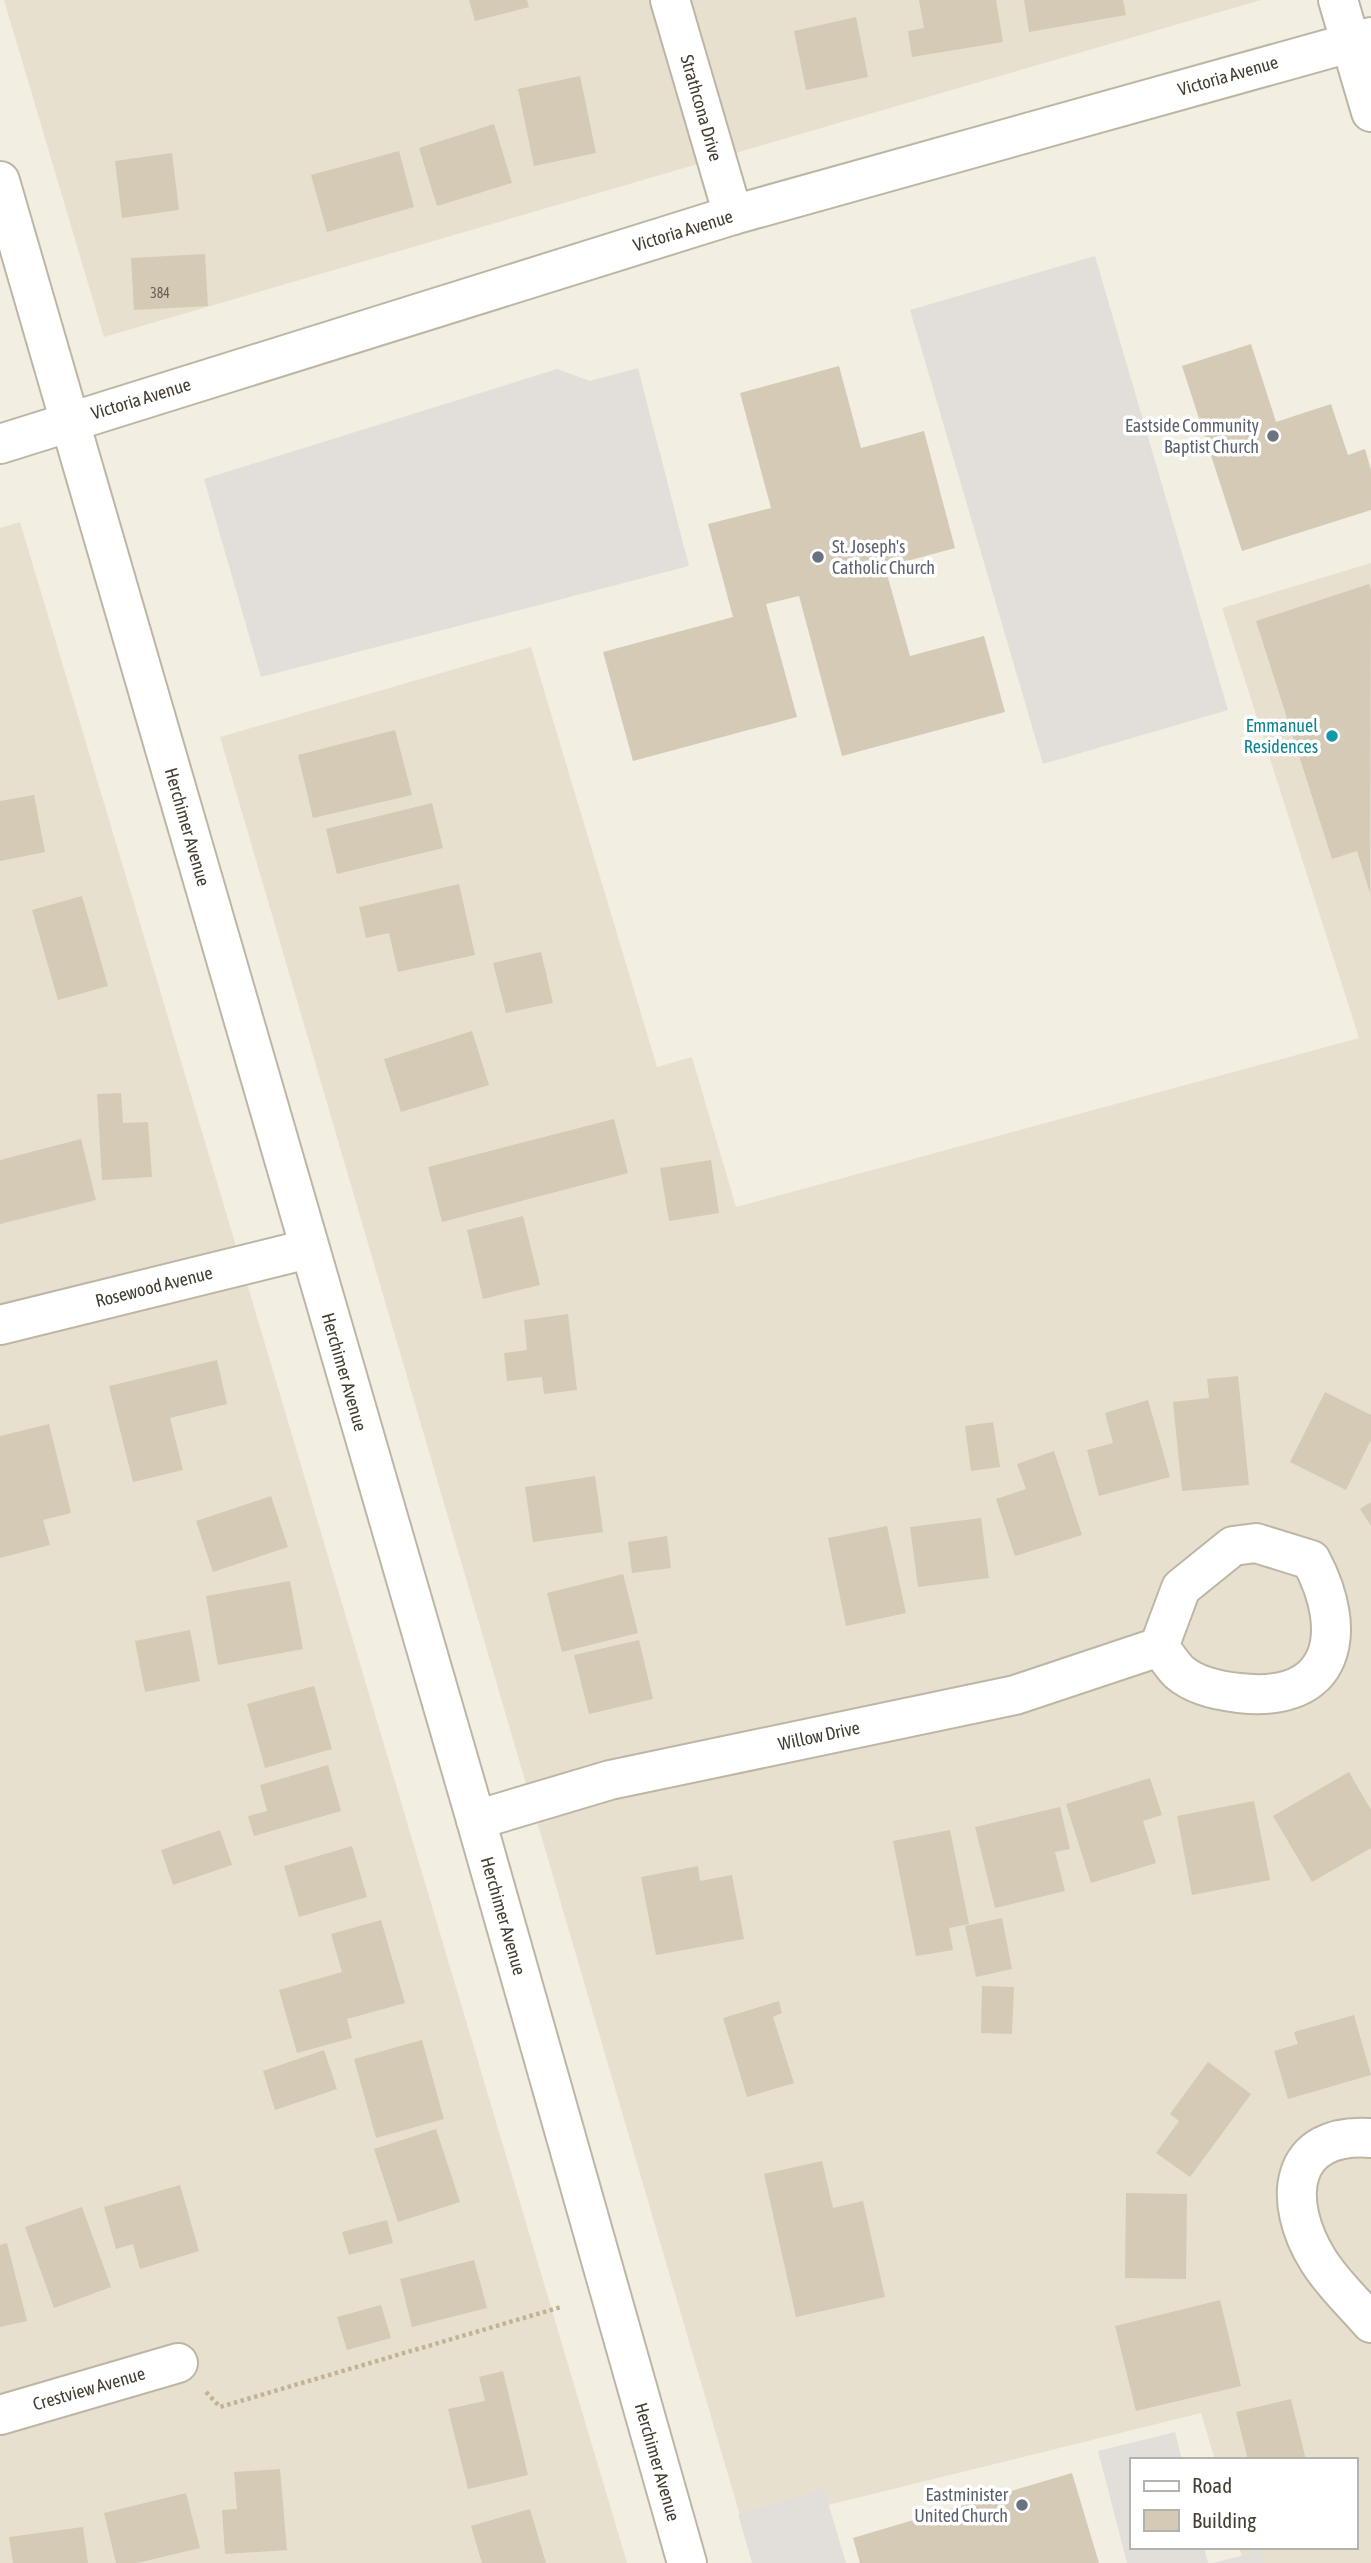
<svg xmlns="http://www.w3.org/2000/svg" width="1371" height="2563" font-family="'Asap Condensed',sans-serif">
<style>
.residential{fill:#e7e0cf}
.parking{fill:#e2dfdb}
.building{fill:#d4cab6}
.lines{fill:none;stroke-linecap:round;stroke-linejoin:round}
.minor-casing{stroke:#beb6a4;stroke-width:42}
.path{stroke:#c1b394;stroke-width:4.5;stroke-dasharray:3.5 3.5;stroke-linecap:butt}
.minor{stroke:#fff;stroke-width:38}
.worship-dot{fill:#6b7280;stroke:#fff;stroke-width:2.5}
.culture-dot{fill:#0f9aa8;stroke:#fff;stroke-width:2.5}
.labels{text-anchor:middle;stroke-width:7;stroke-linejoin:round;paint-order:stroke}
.number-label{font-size:14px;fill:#686153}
.street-label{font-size:18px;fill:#443e32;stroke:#fff}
.worship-label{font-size:18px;fill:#5b616d;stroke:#fff;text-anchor:end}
.culture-label{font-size:18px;fill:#0d838f;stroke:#fff;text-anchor:end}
</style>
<rect width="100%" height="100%" fill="#f2eee1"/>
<g class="residential">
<path d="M4,0h1257l-1157,337z"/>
<path d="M20,522l136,455 471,1586h-627v-2035z"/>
<path d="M1371,563v2000h-127l-5,-16h116v-87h-140l-14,-47 -458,113 -523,-1789 311,-90 126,420 35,-10 44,150 623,-169 -137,-430z"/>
</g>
<g class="parking">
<path d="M1095,256l133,454 -185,54 -133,-454z"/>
<path d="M638,368l51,198 -428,111 -57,-198 353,-110 33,12z"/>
<path d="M1175,2432l7,28h-51v87h73l4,16h-81l-29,-112z"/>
<path d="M824,2489l22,74h-94l-14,-49z"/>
<path d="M1261,2551l3,12h-52z"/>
</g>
<g class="building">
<path d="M469,0h58l2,7 -54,14z"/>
<path d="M919,0h77l7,42 -91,15 -4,-26 16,-3z"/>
<path d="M1024,0h99l3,15 -97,17z"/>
<path d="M856,17l12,60 -62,13 -12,-59z"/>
<path d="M580,76l16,77 -62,13 -16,-77z"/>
<path d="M494,124l18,59 -75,23 -18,-58z"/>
<path d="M399,151l15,56 -87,25 -16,-57z"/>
<path d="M172,153l7,57 -57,8 -7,-57z"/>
<path d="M205,254l3,52 -74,4 -3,-52z"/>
<path d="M1251,344l25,78 55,-18 17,51 17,-6 6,21v40l-129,41 -60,-185z"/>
<path d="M839,366l22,82 63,-17 31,117 -70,19 25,89 74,-20 21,76 -163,44 -43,-160 -33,8 31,113 -164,44 -30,-109 130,-35 -25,-93 63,-16 -31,-115z"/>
<path d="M1369,584l2,6 -1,303 -13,-42 -25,8 -76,-238z"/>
<path d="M395,730l17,65 -99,23 -15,-63z"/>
<path d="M34,795l11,57 -45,9v-60z"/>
<path d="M432,803l11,45 -106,26 -11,-45z"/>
<path d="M459,884l16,71 -77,17 -9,-39 -23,5 -7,-31z"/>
<path d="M82,896l26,90 -50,14 -26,-90z"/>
<path d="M541,952l12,51 -47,10 -13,-50z"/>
<path d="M472,1031l17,54 -88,27 -17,-53z"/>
<path d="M121,1093l2,30 25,-1 4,55 -50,3 -5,-86z"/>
<path d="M614,1119l14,54 -186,49 -14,-55z"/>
<path d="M81,1139l15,61 -96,24v-64z"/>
<path d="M711,1160l8,53 -50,8 -9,-53z"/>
<path d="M523,1216l17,69 -57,14 -16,-69z"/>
<path d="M568,1314l9,76 -33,4 -2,-17 -35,4 -3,-28 23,-3 -3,-30z"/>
<path d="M217,1360l10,44 -57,14 13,52 -50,12 -24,-96z"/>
<path d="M1238,1376l11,109 -67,6 -9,-89 36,-4 -2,-19z"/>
<path d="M1325,1392l46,23v25l-25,50 -56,-28z"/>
<path d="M1148,1400l22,77 -71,19 -12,-46 26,-7 -8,-30z"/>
<path d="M993,1422l7,45 -29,4 -6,-45z"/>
<path d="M49,1424l22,89 -28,7 7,25 -50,13v-122z"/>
<path d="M1054,1451l28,84 -67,21 -19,-57 30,-10 -9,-25z"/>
<path d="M595,1476l8,56 -70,10 -8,-55z"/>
<path d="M271,1496l17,51 -75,25 -17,-51z"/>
<path d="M1371,1502v24l-11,-17z"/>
<path d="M981,1518l8,60 -71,9 -8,-60z"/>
<path d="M887,1526l19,87 -60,13 -18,-88z"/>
<path d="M667,1536l4,32 -39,5 -4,-31z"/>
<path d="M623,1574l15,59 -76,19 -15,-59z"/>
<path d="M290,1581l13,68 -85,16 -12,-69z"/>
<path d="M190,1630l10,51 -55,11 -10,-51z"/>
<path d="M639,1640l14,59 -64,15 -15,-59z"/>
<path d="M314,1686l18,63 -67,19 -18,-64z"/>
<path d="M328,1765l13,46 -87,25 -6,-20 19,-5 -7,-26z"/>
<path d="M1349,1772l22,38v38l-59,34 -39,-66z"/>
<path d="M1150,1778l12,37 -19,6 13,42 -65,20 -25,-79z"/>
<path d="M1254,1801l16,79 -78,15 -15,-79z"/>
<path d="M1060,1807l10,42 -15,3 10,39 -70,17 -20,-81z"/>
<path d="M220,1830l12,35 -59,20 -12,-35z"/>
<path d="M950,1830l19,94 -20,4 4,22 -37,6 -23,-115z"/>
<path d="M352,1846l15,51 -68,20 -15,-51z"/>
<path d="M698,1866l2,15 32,-6 12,64 -88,16 -15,-78z"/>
<path d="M1002,1918l10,51 -36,8 -11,-51z"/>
<path d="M381,1920l24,83 -58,16 5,19 -55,15 -18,-63 63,-18 -11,-38z"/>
<path d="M982,1986l32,1 -2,47 -31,-1z"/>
<path d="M779,2001l3,12 -9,4 21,66 -47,14 -24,-79z"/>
<path d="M1354,2015l17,60 -83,24 -14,-48 24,-7 -4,-12z"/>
<path d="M422,2040l22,79 -68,19 -22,-79z"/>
<path d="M324,2050l13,39 -62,21 -12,-39z"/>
<path d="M1208,2062l43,32 -61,83 -34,-24 23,-32 -9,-7z"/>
<path d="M436,2129l24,73 -62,20 -24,-73z"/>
<path d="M822,2161l11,47 30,-7 22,96 -89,20 -32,-143z"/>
<path d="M180,2185l19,66 -59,18 -7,-25 -17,5 -12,-42z"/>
<path d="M1126,2193l61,1 -1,85 -61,-1z"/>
<path d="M82,2207l29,80 -57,21 -29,-81z"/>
<path d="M387,2220l6,23 -44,12 -7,-23z"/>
<path d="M7,2243l20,78 -27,6v-82z"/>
<path d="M474,2260l13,48 -75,19 -12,-48z"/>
<path d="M1220,2300l21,86 -105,25 -21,-85z"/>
<path d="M381,2305l10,33 -44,12 -10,-33z"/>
<path d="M503,2371l25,104 -60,14 -20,-80 37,-8 -6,-24z"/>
<path d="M1291,2399l15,61h-58l-12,-48z"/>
<path d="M280,2469l7,81 -62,4 -3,-44 15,-1 -3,-37z"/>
<path d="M1072,2473l27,90h-239l-7,-25z"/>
<path d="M186,2493l14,55 -63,15h-21l-12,-50z"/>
<path d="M530,2509l16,54h-64l-11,-37z"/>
<path d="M83,2527l5,36h-75l-4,-26z"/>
</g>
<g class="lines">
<defs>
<g id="minor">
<path d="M670,0l63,215"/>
<path d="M1338,0l33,112"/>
<path d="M0,181l476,1639 211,743"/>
<path d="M0,444l733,-229 638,-178"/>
<path d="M0,1325l308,-76"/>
<path d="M476,1820l134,-40 405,-85 144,-48c7,8 13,18 20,25 16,14 41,19 60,21 96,11 111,-60 72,-133l-55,-17 -23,3 -52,42 -22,59"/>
<path d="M1371,2138c-84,-6 -89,64 -53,122 14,23 36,43 53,63"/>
<path d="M0,2415l178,-52"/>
</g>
</defs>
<use href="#minor" class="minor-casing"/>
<path class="path" d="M206,2392l14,15 341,-100"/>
<use href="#minor" class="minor"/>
</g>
<g class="worship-dot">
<circle cx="1273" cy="436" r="7"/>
<circle cx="818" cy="557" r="7"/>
<circle cx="1022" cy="2505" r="7"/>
</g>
<circle class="culture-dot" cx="1332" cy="736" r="7"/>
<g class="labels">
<g class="number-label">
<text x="160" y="298">384</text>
</g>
<g class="street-label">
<text transform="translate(1228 76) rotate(-16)" y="6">Victoria Avenue</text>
<text transform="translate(701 108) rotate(74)" y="6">Strathcona Drive</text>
<text transform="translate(683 231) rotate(-17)" y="6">Victoria Avenue</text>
<text transform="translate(141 399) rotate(-17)" y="6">Victoria Avenue</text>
<text transform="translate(187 827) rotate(74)" y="6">Herchimer Avenue</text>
<text transform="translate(154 1287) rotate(-14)" y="6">Rosewood Avenue</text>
<text transform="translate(344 1372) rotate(74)" y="6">Herchimer Avenue</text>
<text transform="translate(819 1736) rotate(-12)" y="6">Willow Drive</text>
<text transform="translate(503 1916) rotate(74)" y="6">Herchimer Avenue</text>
<text transform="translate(89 2389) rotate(-16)" y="6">Crestview Avenue</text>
<text transform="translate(657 2462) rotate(74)" y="6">Herchimer Avenue</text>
</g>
<g class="worship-label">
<text x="1259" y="432">Eastside Community<tspan x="1259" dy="21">Baptist Church</tspan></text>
<text x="832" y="553" text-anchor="start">St. Joseph's<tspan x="832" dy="21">Catholic Church</tspan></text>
<text x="1008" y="2501">Eastminister<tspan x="1008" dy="21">United Church</tspan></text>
</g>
<g class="culture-label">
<text x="1318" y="732">Emmanuel<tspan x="1318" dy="21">Residences</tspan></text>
</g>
</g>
<rect x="1130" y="2458" width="228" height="91" fill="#ffffff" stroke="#b4b2ad" stroke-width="2"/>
<rect x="1144" y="2481" width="35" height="10" fill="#ffffff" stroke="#b4b2ad" stroke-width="2"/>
<text x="1192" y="2493" font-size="21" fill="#443e32">Road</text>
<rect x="1144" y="2510" width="35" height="21" fill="#d4cab6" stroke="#b4b2ad" stroke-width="2"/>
<text x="1192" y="2528" font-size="21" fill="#443e32">Building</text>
</svg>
